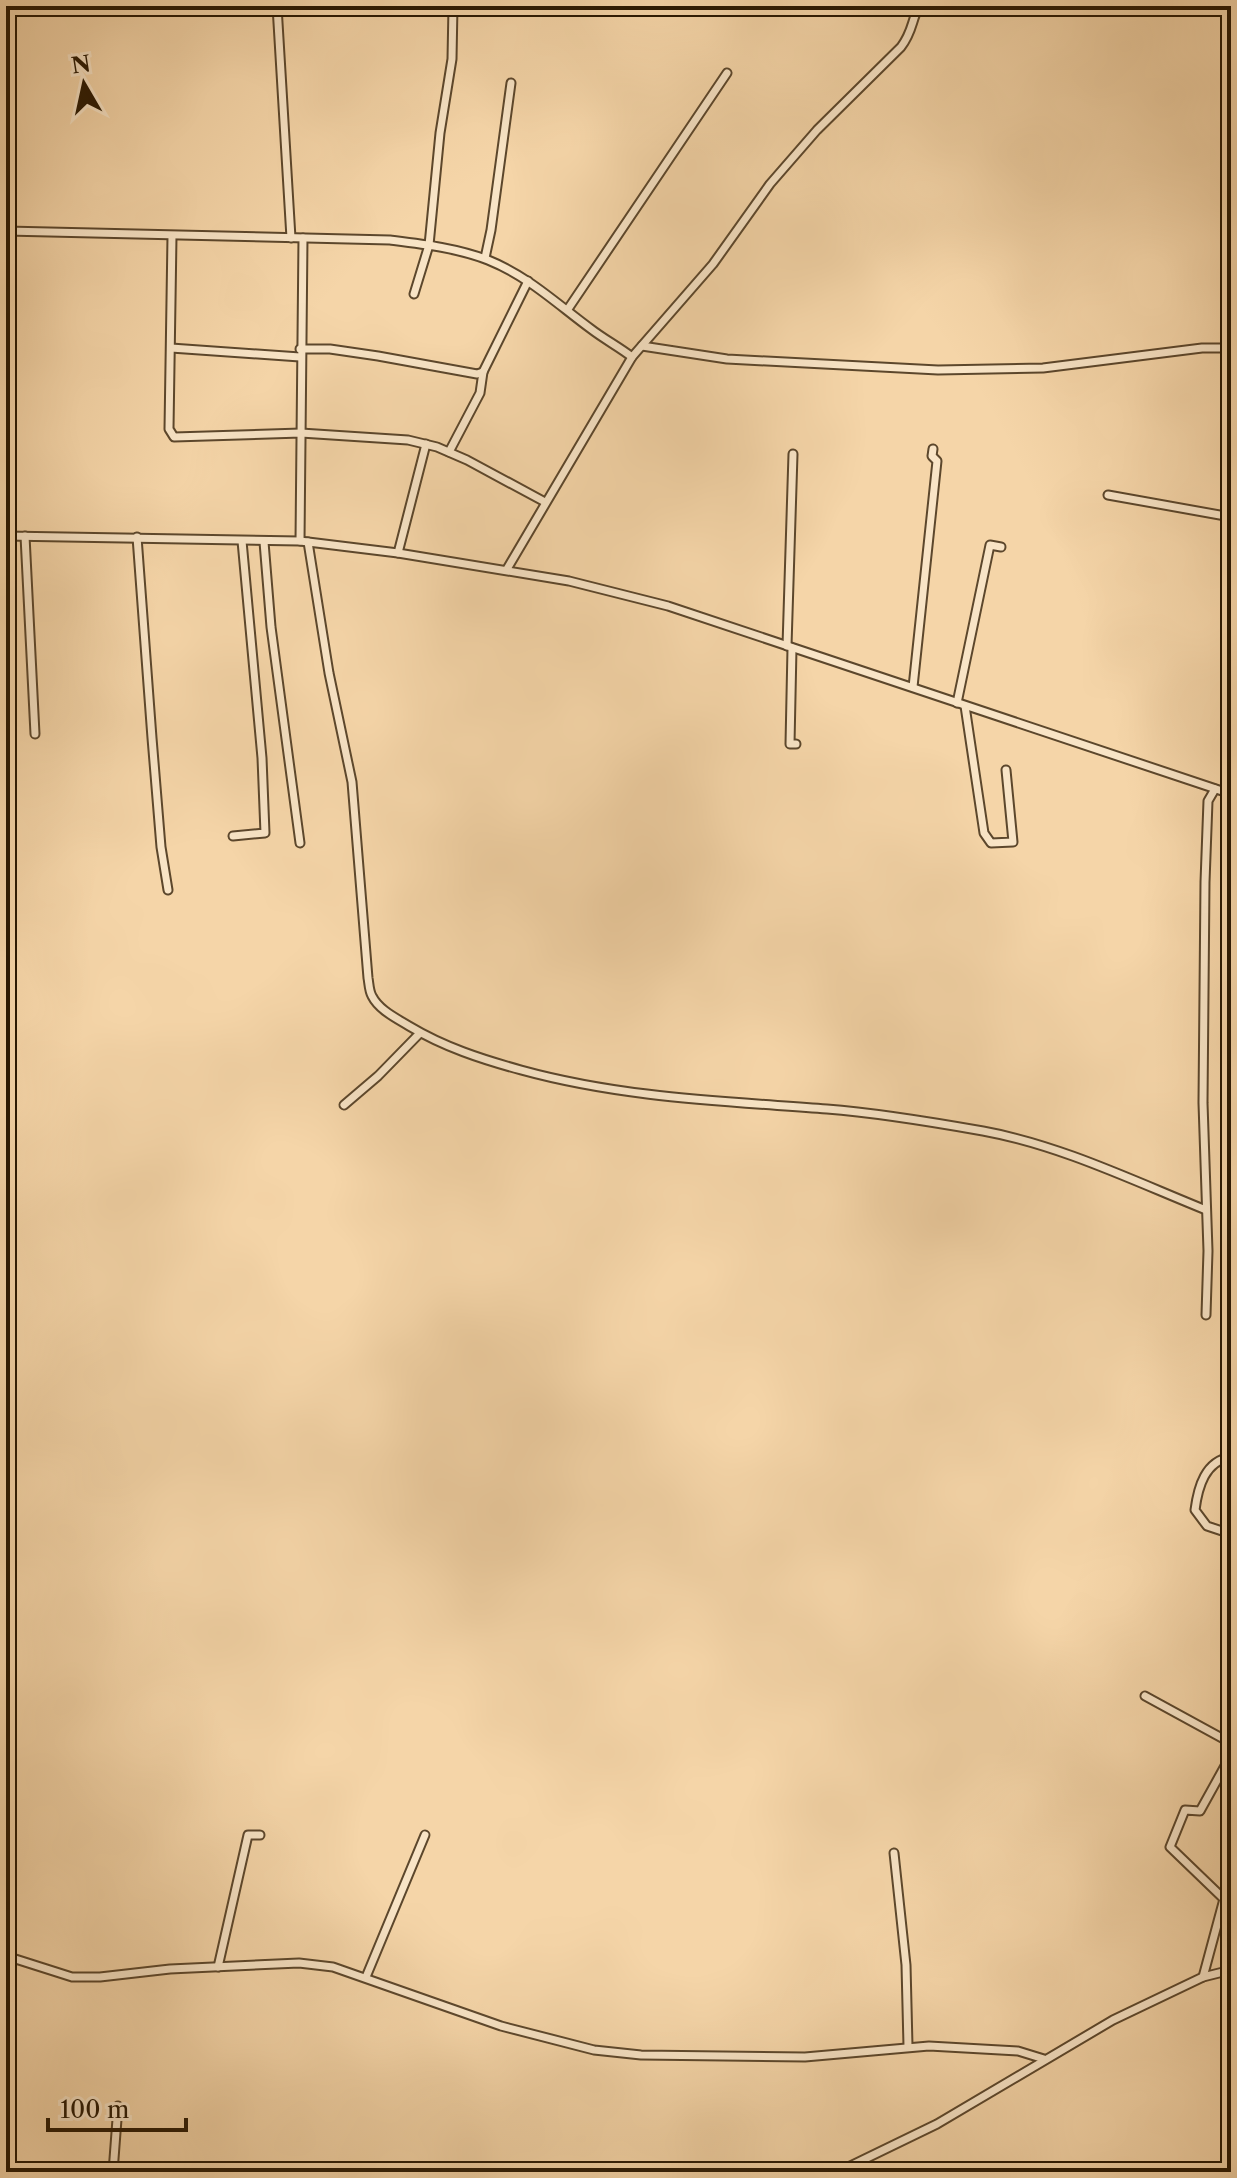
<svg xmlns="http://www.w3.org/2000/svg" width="1237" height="2178" font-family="'Libre Caslon Text',serif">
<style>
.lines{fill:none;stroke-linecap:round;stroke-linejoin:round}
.minor-casing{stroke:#5c472c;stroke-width:11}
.minor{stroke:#f8e4c6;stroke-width:7}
</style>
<rect width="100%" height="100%" fill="#f5d5a8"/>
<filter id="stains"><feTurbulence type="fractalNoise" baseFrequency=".0025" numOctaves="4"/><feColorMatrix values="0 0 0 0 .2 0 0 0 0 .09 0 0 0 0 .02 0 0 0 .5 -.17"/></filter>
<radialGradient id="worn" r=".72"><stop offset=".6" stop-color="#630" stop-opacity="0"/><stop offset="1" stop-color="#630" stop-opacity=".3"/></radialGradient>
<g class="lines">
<defs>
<g id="minor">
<path d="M277,6l14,232"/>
<path d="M6,231l384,9c32,4 67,8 98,20 40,16 69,44 103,69 13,10 28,18 41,28"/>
<path d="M172,236l-3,193 5,8 127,-4 107,7 29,7 30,13 78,42"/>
<path d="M485,258l6,-28 20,-147"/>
<path d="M414,294l15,-49 11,-112 12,-74 1,-53"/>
<path d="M568,309l159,-236"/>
<path d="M642,346l85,13 211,11 105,-2 159,-20h29"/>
<path d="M171,348l129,9"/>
<path d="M300,349h30l48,7 99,18 6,-2 45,-91"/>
<path d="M449,452l31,-59 3,-21"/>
<path d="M1108,495l123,22"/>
<path d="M6,536l294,5 98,12 171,28 99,25 563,188"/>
<path d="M25,536l10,198"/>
<path d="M137,537l15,201 9,109 7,43"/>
<path d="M300,541l3,-303"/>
<path d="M264,542l7,85 29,216"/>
<path d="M308,542l21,131 23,109 16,196c1,5 1,13 4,18 7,14 24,22 37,30 35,21 72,33 112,44 102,28 202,31 306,39 52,4 105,13 156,22 77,14 151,50 223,79"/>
<path d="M398,553l28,-109"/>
<path d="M507,569l125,-212 81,-93 57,-80 47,-54 84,-83c12,-16 10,-25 18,-41"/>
<path d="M787,646l6,-192"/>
<path d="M792,648l-2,96h6"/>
<path d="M913,687l24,-226 -5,-5 1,-7"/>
<path d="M957,703l33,-158 11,2"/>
<path d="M965,706l19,127 7,10 22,-1 -7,-72"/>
<path d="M233,836l32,-3 -3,-75 -20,-217"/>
<path d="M344,1105l34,-29 42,-43"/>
<path d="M1206,1315l2,-64 -5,-148 2,-221 3,-81 7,-12"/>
<path d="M1231,1457c-26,4 -33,30 -36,53l12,16 24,8"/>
<path d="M1145,1696l86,47"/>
<path d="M894,1853l12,112 2,81"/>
<path d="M6,1956l66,21h28l70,-8 129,-6 34,4 168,59 93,24 47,5 164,2 124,-11 89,5 26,8"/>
<path d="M218,1967l30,-132h12"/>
<path d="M366,1977l59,-142"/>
<path d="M1203,1977l21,-78 -54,-52 15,-37 15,1 31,-56"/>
<path d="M113,2172l5,-66"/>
<path d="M838,2172l99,-48 176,-104 90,-43 28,-7"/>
</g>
</defs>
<use href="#minor" class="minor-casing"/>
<use href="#minor" class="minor"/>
</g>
<rect width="1237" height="2178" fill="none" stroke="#f5d5a8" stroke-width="32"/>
<rect x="8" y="8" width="1221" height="2162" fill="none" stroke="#291802" stroke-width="4"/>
<rect x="16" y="16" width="1205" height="2146" fill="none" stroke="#291802" stroke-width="2"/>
<g transform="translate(84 84) rotate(351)" stroke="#f8e4c6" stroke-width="6" paint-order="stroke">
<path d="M0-6L14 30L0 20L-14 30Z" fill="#291802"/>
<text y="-12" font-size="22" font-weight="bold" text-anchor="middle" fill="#291802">N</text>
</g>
<path d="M48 2118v12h138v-12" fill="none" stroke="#291802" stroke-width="4"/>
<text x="60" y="2118" font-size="24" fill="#291802" stroke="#f8e4c6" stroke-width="6" paint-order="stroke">100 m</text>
<rect width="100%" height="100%" filter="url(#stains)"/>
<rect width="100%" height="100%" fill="url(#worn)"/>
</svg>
